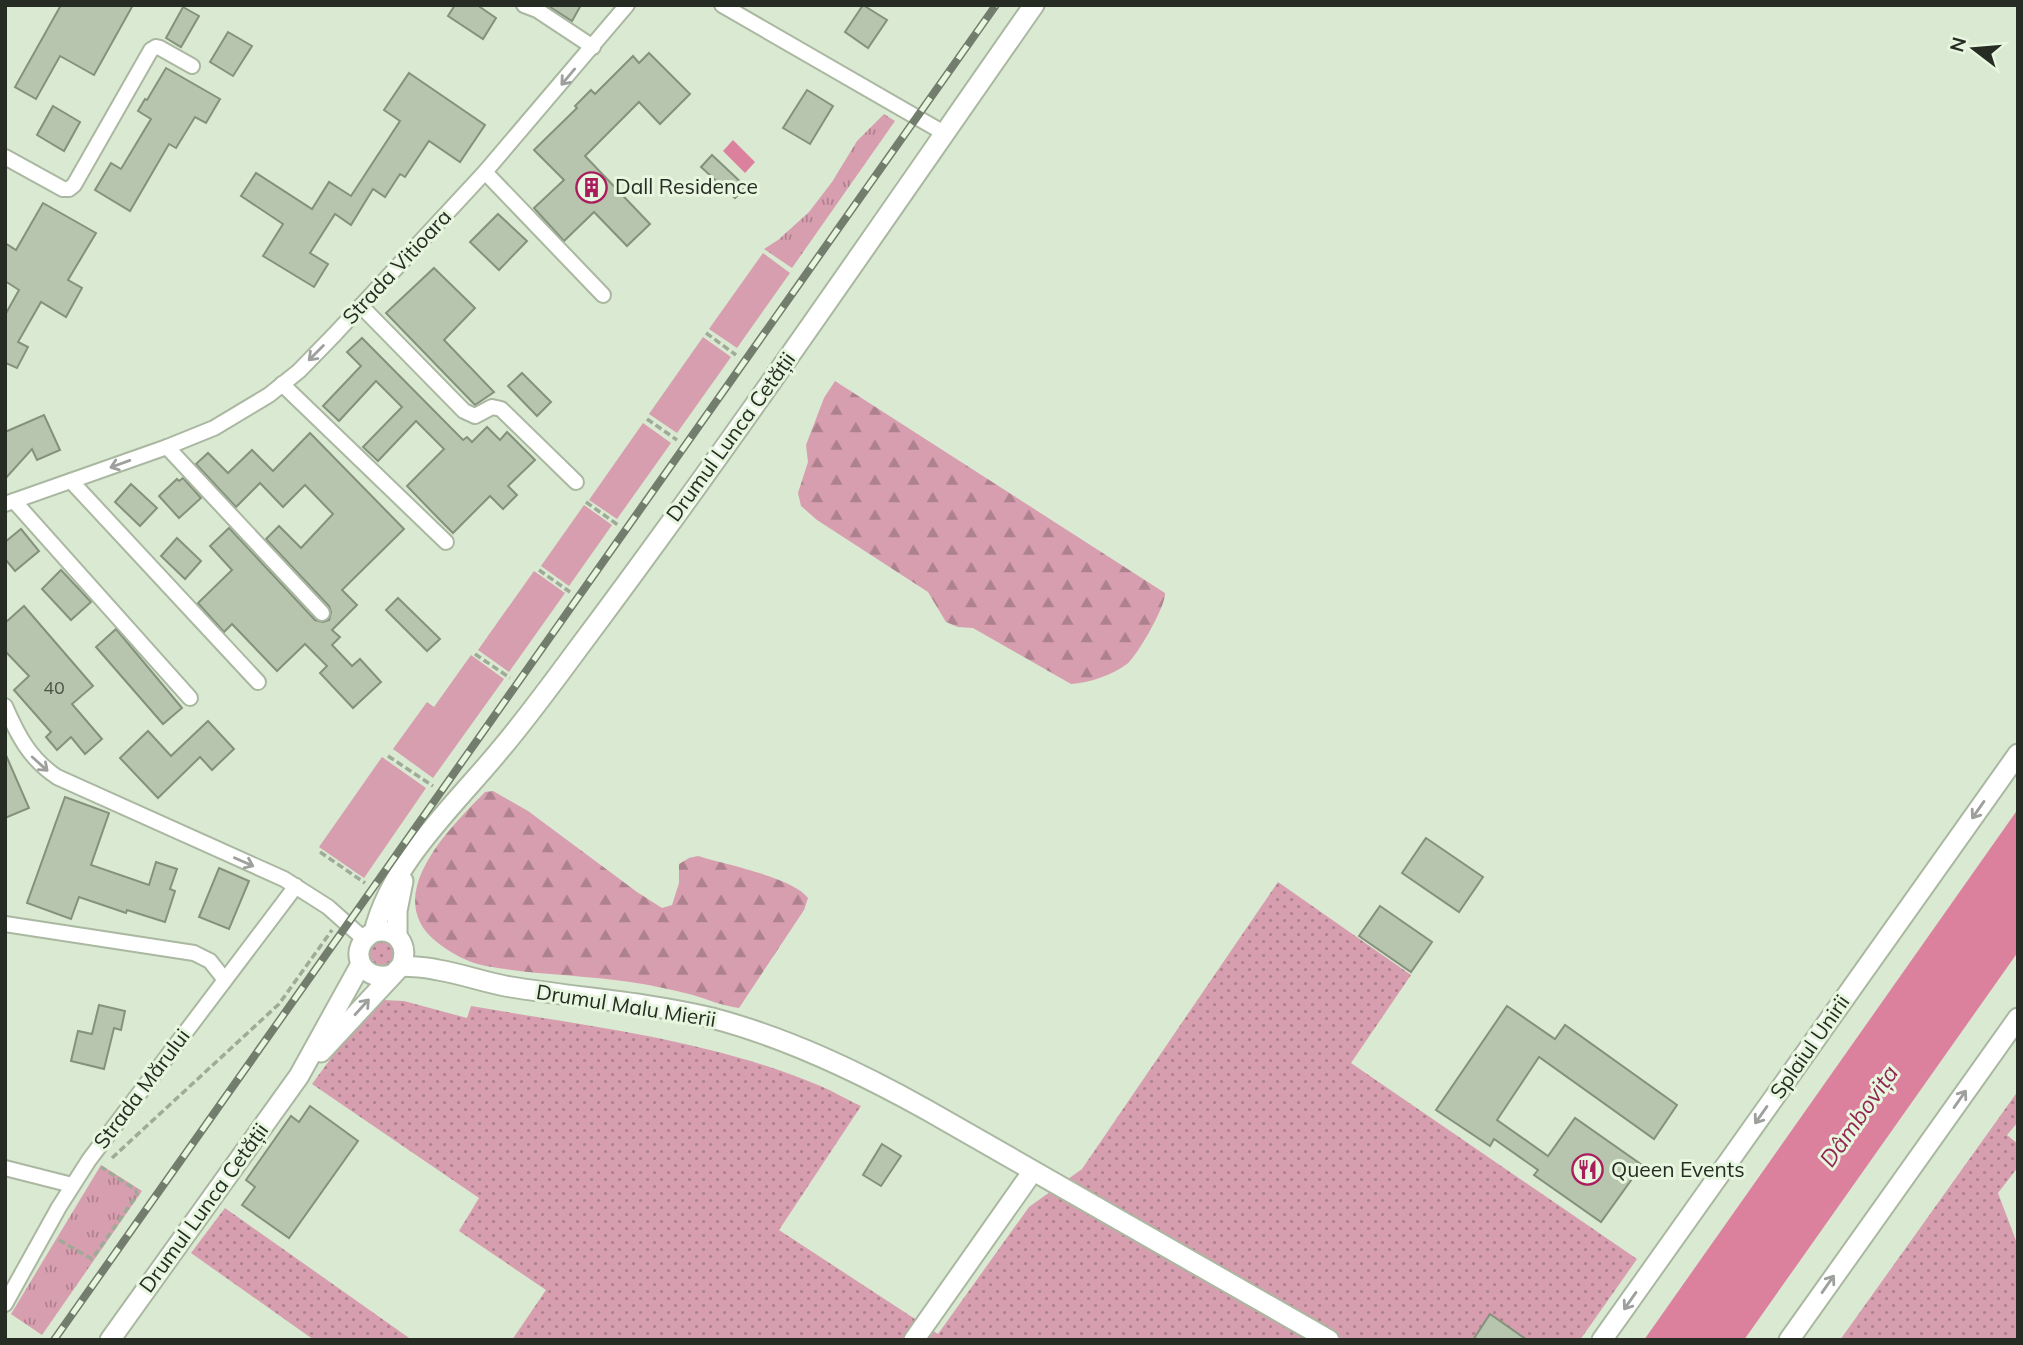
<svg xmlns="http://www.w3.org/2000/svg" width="2023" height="1345" font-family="Mulish,sans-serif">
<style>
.grass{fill:url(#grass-dots)}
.forest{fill:url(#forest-firs)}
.park{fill:url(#park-tufts)}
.garden{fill:#d79eaf}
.water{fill:#db819e}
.building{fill:#b7c5ae;stroke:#84917c;stroke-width:2}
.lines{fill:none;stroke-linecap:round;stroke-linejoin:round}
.street-casing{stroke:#aab8a1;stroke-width:18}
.secondary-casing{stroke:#aab8a1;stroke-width:23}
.path{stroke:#9fab98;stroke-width:3.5;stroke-dasharray:7 3.5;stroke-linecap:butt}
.street{stroke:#fff;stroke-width:14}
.secondary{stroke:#fff;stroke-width:19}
.rail-casing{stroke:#737d6d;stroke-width:8}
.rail{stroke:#e7f6de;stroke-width:5;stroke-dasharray:16;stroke-linecap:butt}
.oneway{stroke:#9da09c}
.labels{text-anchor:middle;stroke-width:6;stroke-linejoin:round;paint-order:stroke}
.number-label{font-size:18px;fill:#4a5246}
.poi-label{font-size:21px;fill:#262c23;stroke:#e7f6de;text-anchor:start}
.street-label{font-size:21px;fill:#262c23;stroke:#e7f6de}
.water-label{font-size:23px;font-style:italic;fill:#912753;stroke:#e7f6de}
</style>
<defs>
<pattern id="grass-dots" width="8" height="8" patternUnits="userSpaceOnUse" patternTransform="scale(1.75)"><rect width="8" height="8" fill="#d79eaf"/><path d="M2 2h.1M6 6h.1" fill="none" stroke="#ae818e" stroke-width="1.8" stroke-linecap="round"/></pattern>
<pattern id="forest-firs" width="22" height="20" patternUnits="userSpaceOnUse" patternTransform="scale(1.75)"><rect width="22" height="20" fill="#d79eaf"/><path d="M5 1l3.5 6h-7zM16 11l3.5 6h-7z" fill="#ae818e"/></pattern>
<pattern id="park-tufts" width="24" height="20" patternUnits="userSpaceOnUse" patternTransform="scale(1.75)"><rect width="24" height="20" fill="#d79eaf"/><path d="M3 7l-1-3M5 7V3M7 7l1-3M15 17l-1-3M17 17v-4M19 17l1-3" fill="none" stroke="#ae818e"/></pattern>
</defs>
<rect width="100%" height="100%" fill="#dae9d1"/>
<g class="grass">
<path d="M1278,882l133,93 -60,88 286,196 -57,81h-1068l34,-50 -87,-59 20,-33 -167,-114 31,-42 40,-42 21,1 63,17 4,-12c115,20 234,33 342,77 17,6 32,16 48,23l-82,124 159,104 91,-127 53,-38z"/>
<circle cx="382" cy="953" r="13"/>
<path d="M2018,1091v31l-11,13 11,9v23l-20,26 20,53v94h-178z"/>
<path d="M225,1208l187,132h-98l-123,-87z"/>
</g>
<g class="forest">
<path d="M835,381l330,212c1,13 -28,63 -38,71 -15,11 -38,19 -56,20l-98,-56 -15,-1 -12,-5 -18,-30 -111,-72 -16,-14 -3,-13 10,-31 -2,-17 18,-47z"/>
<path d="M493,791l35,20 109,81 25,16 10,-3 7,-22v-19l10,-6 9,-2c26,8 96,22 110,42l-4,12 -65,98c-16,-2 -30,-8 -46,-13 -20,-5 -42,-10 -63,-13 -48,-7 -96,-7 -144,-16 -17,-3 -34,-12 -48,-23 -60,-46 13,-116 47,-151z"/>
</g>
<g class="park">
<path d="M884,114l11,7 -103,147 -28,-19 14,-9 31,-28 23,-30 25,-41z"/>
<path d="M101,1165l41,26 -100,144 -31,-21z"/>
</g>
<g class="garden">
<path d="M763,253l27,20 -53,75 -28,-19z"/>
<path d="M703,337l28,20 -54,76 -28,-19z"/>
<path d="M643,423l28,20 -54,76 -28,-19z"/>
<path d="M584,505l28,20 -43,61 -28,-20z"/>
<path d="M534,571l31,22 -56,79 -31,-22z"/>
<path d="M471,655l33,24 -71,99 -40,-29 34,-47 7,5z"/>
<path d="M382,757l44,31 -62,90 -45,-31z"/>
</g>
<g class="water">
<path d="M733,140l22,22 -10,11 -22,-22z"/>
<path d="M2018,809v143l-274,388h-100z"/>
</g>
<g class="building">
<path d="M61,5h72l-39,70 -34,-19 -24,43 -21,-12z"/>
<path d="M455,5h22l19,13 -13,21 -35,-23z"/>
<path d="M547,5h34l-9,16z"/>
<path d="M863,5l24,15 -19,28 -23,-16z"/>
<path d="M183,7l16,9 -18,31 -15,-9z"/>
<path d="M228,32l24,14 -19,30 -23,-14z"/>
<path d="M649,53l41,41 -30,30 -21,-22 -54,54 65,68 -23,22 -33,-34 -30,29 -30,-33 30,-28 -30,-30 43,-42 -2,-2 16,-16 4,4 38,-38 6,7z"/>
<path d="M166,68l54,31 -14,24 -11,-6 -19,31 -7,-4 -39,67 -35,-21 16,-27 10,6 30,-50 -13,-8 7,-12 2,1z"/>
<path d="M409,73l76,52 -25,37 -31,-21 -24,36 -5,-3 -15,23 -12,-8 -22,36 -16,-11 -25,39 18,11 -14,23 -51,-31 20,-32 -42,-28 15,-23 56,36 17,-27 22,14 49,-75 -16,-11z"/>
<path d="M807,90l26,16 -23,38 -27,-16z"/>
<path d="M53,106l27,16 -16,29 -27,-16z"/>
<path d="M712,155l34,32 -11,11 -34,-31z"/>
<path d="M43,203l53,30 -28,47 14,8 -16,29 -25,-15 -23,40 10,5 -11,21 -11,-5 -1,2v-50l14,-25 -14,-9v-38l11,7z"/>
<path d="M498,214l29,27 -28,29 -29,-28z"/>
<path d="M434,268l41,40 -31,32 50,52 -19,13 -89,-92z"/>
<path d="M362,338l101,102 4,-3 5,5 15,-15 13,13 7,-8 28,28 -27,26 9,9 -14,14 -13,-13 -37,37 -14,-14 -32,-33 37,-37 -28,-28 -38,40 -15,-14 39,-40 -26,-26 -37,40 -16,-15 38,-40 -14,-14z"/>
<path d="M522,373l29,29 -14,14 -29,-30z"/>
<path d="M44,415l16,35 -23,10 -5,-11 -27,30v-47z"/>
<path d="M310,433l94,96 -62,61 15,15 -25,25 8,7 -8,8 20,21 8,-7 21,23 -28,26 -33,-35 7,-7 -22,-22 -28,27 -45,-47 -8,8 -26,-29 34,-33 -22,-24 19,-18 86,92 8,2 6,-2 2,-8 -2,-6 -63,-67 13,-13 22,22 32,-34 -28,-29 -22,22 -23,-24 -24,24 -40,-43 12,-11 20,20 24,-23 21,21z"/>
<path d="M183,478l18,20 -22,20 -20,-22 18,-17 2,2z"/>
<path d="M131,484l26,24 -17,18 -25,-24z"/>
<path d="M21,529l18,22 -24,20 -10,-12v-17z"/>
<path d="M177,538l24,23 -16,18 -24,-23z"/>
<path d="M61,570l30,32 -20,18 -29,-31z"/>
<path d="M398,598l42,41 -13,12 -41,-41z"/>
<path d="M24,606l69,80 -21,18 30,35 -17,15 -14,-17 -14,13 -11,-13 5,-5 -37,-42 15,-14 -24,-25v-28z"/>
<path d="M116,629l66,79 -19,16 -67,-77z"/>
<path d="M208,721l26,28 -22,21 -12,-13 -42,41 -38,-40 28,-27 23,25z"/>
<path d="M5,753l24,55 -24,10z"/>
<path d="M65,797l44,16 -18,52 58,20 7,-23 21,7 -7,20 5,2 -10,31 -38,-12 -1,3 -47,-16 -8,22 -44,-16z"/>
<path d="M1426,838l57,39 -24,35 -57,-39z"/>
<path d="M219,868l30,13 -20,48 -30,-12z"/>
<path d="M1380,906l52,36 -21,30 -52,-36z"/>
<path d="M99,1005l26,6 -4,19 -7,-2 -10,41 -33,-8 7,-30 14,3z"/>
<path d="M1507,1006l48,33 10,-14 112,80 -23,34 -115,-82 -42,63 51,36 27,-38 67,47 -41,57 -67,-47 4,-5 -44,-31 -4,7 -54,-36z"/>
<path d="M310,1106l48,35 -69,97 -47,-33 13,-18 -9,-7 45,-64 8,6z"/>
<path d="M882,1144l19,12 -20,30 -18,-11z"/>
<path d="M1490,1314l37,26h-54z"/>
</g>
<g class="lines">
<defs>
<g id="street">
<path d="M524,5l13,5 56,37"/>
<path d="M722,5l222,128"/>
<path d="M5,157l58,32h6l5,-4 77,-135 5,-3 4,1 32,18"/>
<path d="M485,172l118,123"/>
<path d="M361,306l103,105 11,5 17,-9 9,2 75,73"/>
<path d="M282,384l164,158"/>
<path d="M167,447l155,166"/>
<path d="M71,481l187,201"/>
<path d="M14,501l176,197"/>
<path d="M5,504l162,-57 47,-19 55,-33 30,-24 36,-37 150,-162 142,-167"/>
<path d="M5,706c13,30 25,53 52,71l227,102 44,28 36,32"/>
<path d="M5,924l189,29 16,8 15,19"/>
<path d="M5,1168l67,17"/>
<path d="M5,1304l54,-97 30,-47 207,-274"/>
</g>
<g id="secondary">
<path d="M374,932c18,-71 81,-127 126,-182 27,-32 52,-66 77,-100 158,-211 306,-429 457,-645"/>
<path d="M397,936v-25l6,-30"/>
<path d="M401,966c13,1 25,1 37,4 25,4 48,13 73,17 67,11 135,15 201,31 76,20 147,54 215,92l402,230"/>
<path d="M321,1052l80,-86c9,-21 -5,-39 -27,-34 -28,15 -14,51 17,43"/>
<path d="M110,1340l189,-264 62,-112"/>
<path d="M914,1340l119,-169"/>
<path d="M1602,1340l416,-586"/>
<path d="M1789,1340l229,-322"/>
</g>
</defs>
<use href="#street" class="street-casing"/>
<use href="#secondary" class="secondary-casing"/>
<g class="path">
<path d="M706,333l30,22"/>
<path d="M647,419l30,21"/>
<path d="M586,502l32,23"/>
<path d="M539,570l31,22"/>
<path d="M475,654l35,24"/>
<path d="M388,756l45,30"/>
<path d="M320,852l45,31"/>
<path d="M112,1158l167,-154 53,-74"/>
<path d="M59,1240l33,19 45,-64 -1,-5 -35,-23"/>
</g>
<use href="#street" class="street"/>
<use href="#secondary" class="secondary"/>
<defs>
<path id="rail" d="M54,1340l942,-1335"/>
</defs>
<use href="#rail" class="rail-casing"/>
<use href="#rail" class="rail"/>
</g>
<defs><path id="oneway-shaft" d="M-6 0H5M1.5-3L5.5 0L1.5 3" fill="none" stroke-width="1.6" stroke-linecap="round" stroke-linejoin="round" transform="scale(1.75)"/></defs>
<g class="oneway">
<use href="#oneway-shaft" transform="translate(568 77) rotate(130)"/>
<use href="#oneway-shaft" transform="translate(316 353) rotate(135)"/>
<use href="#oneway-shaft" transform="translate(120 464) rotate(160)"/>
<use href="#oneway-shaft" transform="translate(40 764) rotate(42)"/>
<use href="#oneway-shaft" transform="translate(1978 810) rotate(125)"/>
<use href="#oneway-shaft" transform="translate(244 862) rotate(24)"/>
<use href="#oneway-shaft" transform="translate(362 1007) rotate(-48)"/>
<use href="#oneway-shaft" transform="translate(1960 1099) rotate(-55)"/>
<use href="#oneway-shaft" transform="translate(1761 1115) rotate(125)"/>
<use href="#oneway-shaft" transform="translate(1828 1284) rotate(-55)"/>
<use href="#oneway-shaft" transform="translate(1630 1301) rotate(125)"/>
</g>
<defs>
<symbol id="building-ring" viewBox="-11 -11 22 22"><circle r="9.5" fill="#e7f6de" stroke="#a91d5d" stroke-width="1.5"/><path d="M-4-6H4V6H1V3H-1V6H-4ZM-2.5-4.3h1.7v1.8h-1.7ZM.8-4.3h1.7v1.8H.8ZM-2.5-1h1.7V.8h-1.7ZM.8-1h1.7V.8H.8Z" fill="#a91d5d"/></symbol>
<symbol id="restaurant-ring" viewBox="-11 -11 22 22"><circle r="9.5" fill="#e7f6de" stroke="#a91d5d" stroke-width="1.5"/><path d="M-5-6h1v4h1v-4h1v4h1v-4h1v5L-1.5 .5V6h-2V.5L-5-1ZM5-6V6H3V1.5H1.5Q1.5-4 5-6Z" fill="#a91d5d"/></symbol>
</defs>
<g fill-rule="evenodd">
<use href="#building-ring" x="574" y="170" width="35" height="35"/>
<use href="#restaurant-ring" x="1570" y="1152" width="35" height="35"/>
</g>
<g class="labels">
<g class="number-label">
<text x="54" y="694">40</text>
</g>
<g class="poi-label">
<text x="615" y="194">Dall Residence</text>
<text x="1611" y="1177">Queen Events</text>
</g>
<g class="street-label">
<text transform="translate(397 267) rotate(-47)" y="7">Strada Vitioara</text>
<text transform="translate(731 437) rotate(-54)" y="7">Drumul Lunca Cetății</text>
<text transform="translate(626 1006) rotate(9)" y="7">Drumul Malu Mierii</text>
<text transform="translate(1810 1047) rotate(-55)" y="7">Splaiul Unirii</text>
<text transform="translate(142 1089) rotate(-53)" y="7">Strada Mărului</text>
<text transform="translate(204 1208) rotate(-54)" y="7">Drumul Lunca Cetății</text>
</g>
<g class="water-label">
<text transform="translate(1859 1116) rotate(-55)" y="8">Dâmbovița</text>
</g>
</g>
<rect width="2023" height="1345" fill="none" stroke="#262c23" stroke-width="14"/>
<g transform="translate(1974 49) rotate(286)" stroke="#e7f6de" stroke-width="5" paint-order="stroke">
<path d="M0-5L12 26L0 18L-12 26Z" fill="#262c23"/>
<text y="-10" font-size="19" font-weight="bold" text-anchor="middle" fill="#262c23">N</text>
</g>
</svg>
